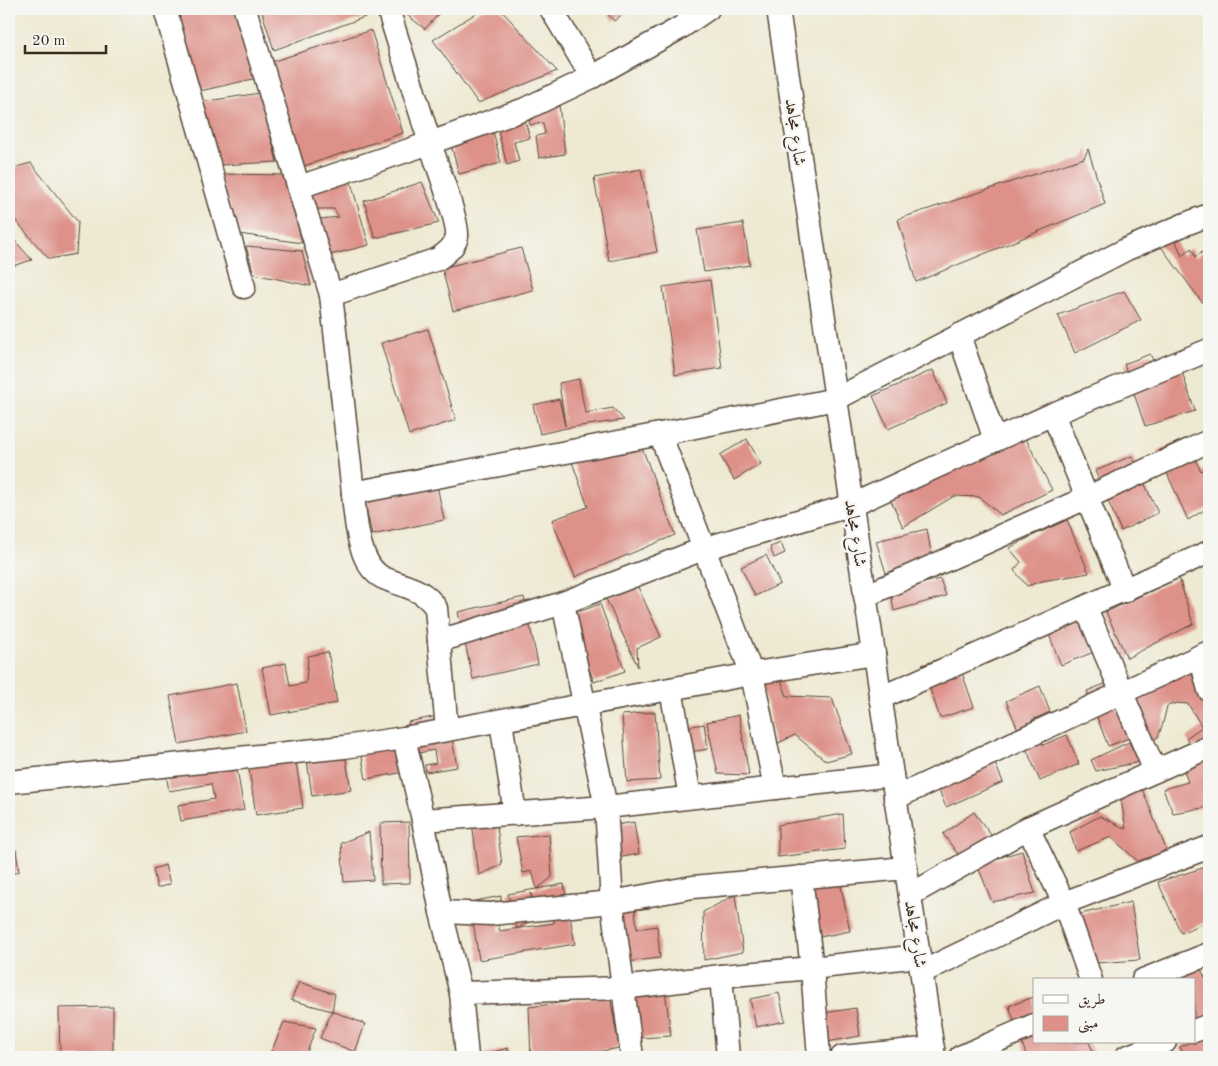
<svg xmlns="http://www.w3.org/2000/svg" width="1218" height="1066" font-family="'Old Standard TT',Amiri,serif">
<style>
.building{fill:#dd9189}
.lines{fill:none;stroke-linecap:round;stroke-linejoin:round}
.street-casing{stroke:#564739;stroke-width:25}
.street{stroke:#fff;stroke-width:22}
.labels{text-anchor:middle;stroke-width:5;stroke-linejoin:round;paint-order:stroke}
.street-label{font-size:18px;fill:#3b2a1e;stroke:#f6f6f2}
</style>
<rect width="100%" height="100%" fill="#f6f6f2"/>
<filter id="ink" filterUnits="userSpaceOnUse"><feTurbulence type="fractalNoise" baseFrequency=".02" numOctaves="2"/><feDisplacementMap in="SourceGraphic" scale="10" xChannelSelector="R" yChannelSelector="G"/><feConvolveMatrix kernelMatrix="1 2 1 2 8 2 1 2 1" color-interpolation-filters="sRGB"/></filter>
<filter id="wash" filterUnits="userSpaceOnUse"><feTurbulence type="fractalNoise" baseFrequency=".0096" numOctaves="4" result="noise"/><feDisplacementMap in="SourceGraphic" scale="20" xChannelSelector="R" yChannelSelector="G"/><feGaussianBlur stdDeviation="1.12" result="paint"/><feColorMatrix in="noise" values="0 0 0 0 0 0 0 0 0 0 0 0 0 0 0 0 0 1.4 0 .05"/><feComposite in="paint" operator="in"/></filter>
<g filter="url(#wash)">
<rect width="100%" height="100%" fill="#eee9d2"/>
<g id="blocks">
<g class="building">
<path d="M176,9h59l22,69 -57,13z"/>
<path d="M261,9h111l1,5 -99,36z"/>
<path d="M399,9h44l-18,20z"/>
<path d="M483,9h17l57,62 -79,32 -45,-63z"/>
<path d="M604,9h25l-15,12z"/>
<path d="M371,30l32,103 -102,34 -30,-105z"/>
<path d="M260,93l17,69 -58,3 -18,-63z"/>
<path d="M558,97l7,57 -26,4 -3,-22 9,-2 -2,-11 -13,2 -3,-24z"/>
<path d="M520,104l10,34 -16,4 5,19 -12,4 -14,-53z"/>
<path d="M489,115l12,48 -42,11 -13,-48z"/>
<path d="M1088,149l17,55 -189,78 -18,-63 186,-61z"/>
<path d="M345,162l24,83 -39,10 -10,-36 19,-2 -5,-8h-18l-9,-36z"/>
<path d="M31,163l47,59 -2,32 -27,5 -40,-46v-44z"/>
<path d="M641,169l16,83 -48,9 -15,-83z"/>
<path d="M219,174l67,1 16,68 -63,-9z"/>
<path d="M422,182l17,41 -64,15 -11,-37z"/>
<path d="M743,223l7,42 -46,7 -7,-42z"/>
<path d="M9,234l23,26 -23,7z"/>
<path d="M1173,234l9,22 9,-8 5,9 11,-9 2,3v47l-7,4 -46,-62z"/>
<path d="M246,246l56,5 9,35 -57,-12z"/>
<path d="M521,248l12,42 -80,21 -11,-43z"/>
<path d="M710,280l12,88 -47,7 -12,-88z"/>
<path d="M1124,291l17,29 -66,33 -17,-38z"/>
<path d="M428,329l28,91 -47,15 -28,-92z"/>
<path d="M1150,354l7,14 19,-14 19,57 -50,15 -21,-62z"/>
<path d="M933,370l14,33 -59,26 -15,-33z"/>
<path d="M579,379l6,34 28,-5 11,12 -58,8 -26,6 -7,-29 26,-6 6,27 -6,-43z"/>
<path d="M1024,435l28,55 -51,25 -22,-18 -25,-1 -51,31 -17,-38z"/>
<path d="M747,439l14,25 -27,16 -14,-25z"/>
<path d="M1185,439l16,32 8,-5v41l-21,13 -31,-69z"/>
<path d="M641,445l34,90 -100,42 -23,-57 36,-13 -17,-48z"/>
<path d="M1132,456l26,57 -37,18 -26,-60z"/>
<path d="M433,465l11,55 -72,15 -12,-55z"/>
<path d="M1067,520l22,53 -47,8 -15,5 -13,-16 7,-8 -12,-14 25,-13z"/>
<path d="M927,529l5,30 -46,14 -10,-32z"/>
<path d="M781,543l4,10 -11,5 -4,-11z"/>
<path d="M766,555l14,29 -25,12 -14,-29z"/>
<path d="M1179,578l14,46 -66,34 -21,-46z"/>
<path d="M940,579l6,17 -52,15 -3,-18 11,-5z"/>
<path d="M637,585l24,52 -24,11 1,19 -32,-68z"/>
<path d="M524,597l14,67 -65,15 -15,-67z"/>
<path d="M600,604l25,67 -31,11 -24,-67z"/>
<path d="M1081,619l13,33 -33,13 -13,-33z"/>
<path d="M328,652l9,51 -66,12 -9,-47 24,-5 4,23 16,-3 2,-27z"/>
<path d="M955,653l19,54 -34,11 -18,-53z"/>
<path d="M1191,667l18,42v34l-17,4 -6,-9 16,-11 -14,-23 -11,-1 -10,3 -4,17 -5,14 -14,8 -18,-45z"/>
<path d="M762,672l19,8 6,16 45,2 20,56 -26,7 -31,-26 -21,10z"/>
<path d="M237,683l9,48 -67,13 -9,-48z"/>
<path d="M1107,683l22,55 -21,8 -21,-55z"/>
<path d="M1040,686l10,26 -18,8 11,25 24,-10 12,29 -39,17 -34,-80z"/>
<path d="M655,712l5,68 -33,2 -5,-67z"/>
<path d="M448,714l9,53 -31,5 -1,-7 11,-2 -2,-13 -21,4 -5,-32z"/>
<path d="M739,715l10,60 -31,-1 -11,-52z"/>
<path d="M704,724l4,25 -24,4 -3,-25z"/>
<path d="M397,728l8,44 -39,7 -8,-44z"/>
<path d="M1129,742l10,20 -43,9 -5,-11z"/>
<path d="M344,747l7,43 -39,6 -6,-43z"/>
<path d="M295,756l8,52 -47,7 -8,-52z"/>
<path d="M992,756l11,26 -57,25 -11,-26z"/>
<path d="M235,758l9,52 -63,11 -3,-16 36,-6 -3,-15 -42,7 -4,-22z"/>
<path d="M1209,761v46l-36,6 -10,-24 25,-7 -5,-14z"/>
<path d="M1141,786l25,63 -23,17 -32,-29 -35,14 -6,-19 30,-16 26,13 -6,-35z"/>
<path d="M974,812l20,27 -31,22 -20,-27z"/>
<path d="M843,814l2,35 -67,8v-32z"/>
<path d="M496,819l6,46 -23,10 -7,-53z"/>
<path d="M409,822l1,61 -29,1 -1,-61z"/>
<path d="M634,822l5,32 -22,4 -6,-32z"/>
<path d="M369,832l4,48 -29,2 -3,-39z"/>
<path d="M549,834l3,43 -15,12 -5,-18 -9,2 -7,-36z"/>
<path d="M16,850l3,22 -10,2v-22z"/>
<path d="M1022,851l13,42 -43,9 -15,-38z"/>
<path d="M165,865l5,19 -13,4 -4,-19z"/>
<path d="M1209,866v55l-28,12 -23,-51z"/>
<path d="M839,876l11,55 -35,7 -10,-56z"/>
<path d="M564,884l11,60 -96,16 -9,-58 31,-6 -2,35 14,-2 41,-6 1,-16 -21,2 -3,-16 2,26 -16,10 -9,-35z"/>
<path d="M648,890l2,18 -15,2 2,19 20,-3 3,32 -35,4 -8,-67z"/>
<path d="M735,895l8,57 -39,8 -1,-48z"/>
<path d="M1131,902l9,58 -45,3 -19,-48z"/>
<path d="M1199,965l10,21v33l-15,5v-44h-26z"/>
<path d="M663,975l8,61 -30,2 -8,-58z"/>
<path d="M299,982l36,12 -3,17 -41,-11z"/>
<path d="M779,993l6,28 -29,6 -6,-28z"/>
<path d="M610,996l9,52 -46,9h-42l-2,-50z"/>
<path d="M1034,997v45h55l5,12 -8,3h-59l-18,-51z"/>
<path d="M113,1007v50h-53l-1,-49z"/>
<path d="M856,1008l4,28 -38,7 -5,-29z"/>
<path d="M332,1011l33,13 -10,28 -35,-14z"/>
<path d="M284,1022l32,6 -11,29h-36z"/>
<path d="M1209,1033v24h-24l-5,-10 10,-5h4v-2z"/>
<path d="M508,1048l1,9h-34z"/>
</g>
</g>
</g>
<g filter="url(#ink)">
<use href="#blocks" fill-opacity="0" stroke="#564739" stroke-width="1"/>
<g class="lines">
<defs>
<g id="street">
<path d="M165,9l79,278"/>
<path d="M245,9l86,286 22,198 307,-59 176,-35 291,-150 56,-24 26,-10"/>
<path d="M388,9l42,134 95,-34 67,-32 88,-49 28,-19"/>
<path d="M551,9l41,68"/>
<path d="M778,9l156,1048"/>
<path d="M299,187l131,-44c5,17 29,79 27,93 -2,11 -11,17 -19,23l-107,36"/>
<path d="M959,335l36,105"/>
<path d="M1053,414l72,177"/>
<path d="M660,434l92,240 23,114"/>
<path d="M353,493c2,24 5,69 27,83 2,2 7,3 11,5 19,7 33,9 45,27l11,122"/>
<path d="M865,596l221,-98 123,-57"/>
<path d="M563,603l43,204 6,95 20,155"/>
<path d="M1086,608l69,163"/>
<path d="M439,641l124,-38 140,-54 149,-44 201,-91 156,-64"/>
<path d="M1200,656l9,34"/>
<path d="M671,689l19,108"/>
<path d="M880,698l329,-146"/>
<path d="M501,721l14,93"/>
<path d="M404,738l19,82 18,92 20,81 6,64"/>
<path d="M9,782l335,-35 60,-9 358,-66 112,-18"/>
<path d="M895,798l314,-146"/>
<path d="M423,820l183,-13 286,-32"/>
<path d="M1028,828l36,75 27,77"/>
<path d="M801,877l11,91 7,89"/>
<path d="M910,895l118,-67 181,-81"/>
<path d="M441,912l50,2 121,-12 81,-15 213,-19"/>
<path d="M922,972l142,-69 145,-56"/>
<path d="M721,976l7,81"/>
<path d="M1143,980l66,-26"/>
<path d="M461,993l161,-5 99,-12 91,-8 107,-12"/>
<path d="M1194,1031l15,-6"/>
<path d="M842,1057l91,-9"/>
<path d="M960,1057l74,-32"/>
<path d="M1126,1057l39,-15"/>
</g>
</defs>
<use href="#street" class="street-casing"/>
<use href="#street" class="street"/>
</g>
</g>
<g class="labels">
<g class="street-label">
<text transform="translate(796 132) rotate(82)" y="6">شارع مجاهد</text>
<text transform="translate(856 533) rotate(81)" y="6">شارع مجاهد</text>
<text transform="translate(916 934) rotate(81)" y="6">شارع مجاهد</text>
</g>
</g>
<rect width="1218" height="1066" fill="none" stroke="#f6f6f2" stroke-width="30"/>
<rect x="1033" y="978" width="162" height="65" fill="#f6f6f2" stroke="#aba49d"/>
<rect x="1043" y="995" width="25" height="8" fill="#ffffff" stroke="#aba49d"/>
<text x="1078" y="1004" font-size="15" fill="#3b2a1e">طريق</text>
<rect x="1043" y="1016" width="25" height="15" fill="#dd9189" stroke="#aba49d"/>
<text x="1078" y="1028" font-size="15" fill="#3b2a1e">مبنى</text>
<path d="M25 45v8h81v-8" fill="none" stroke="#3b2a1e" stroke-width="2.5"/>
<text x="32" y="45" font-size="15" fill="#3b2a1e" stroke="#f6f6f2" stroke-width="4" paint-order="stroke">20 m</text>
</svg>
